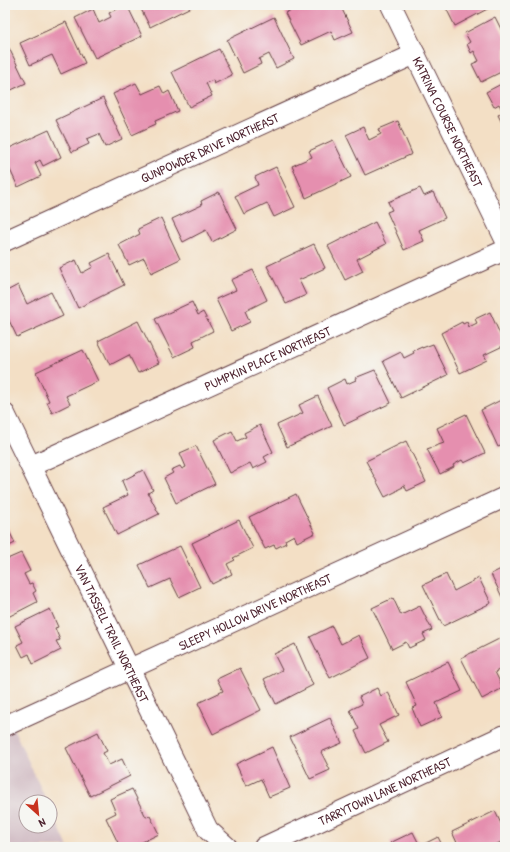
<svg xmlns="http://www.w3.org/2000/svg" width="510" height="852" font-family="'Patrick Hand',sans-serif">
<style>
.industrial{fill:#d2bdc5}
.building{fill:#e58faf}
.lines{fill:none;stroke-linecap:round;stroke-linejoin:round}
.minor-casing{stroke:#633c42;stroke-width:22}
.minor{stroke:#fff;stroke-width:20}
.labels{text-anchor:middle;stroke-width:3;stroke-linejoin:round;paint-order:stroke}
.street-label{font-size:13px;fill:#4a1f2b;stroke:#f6f6f2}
</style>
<rect width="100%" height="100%" fill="#f6f6f2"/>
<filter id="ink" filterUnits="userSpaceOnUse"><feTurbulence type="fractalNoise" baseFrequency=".025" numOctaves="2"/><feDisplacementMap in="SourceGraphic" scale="8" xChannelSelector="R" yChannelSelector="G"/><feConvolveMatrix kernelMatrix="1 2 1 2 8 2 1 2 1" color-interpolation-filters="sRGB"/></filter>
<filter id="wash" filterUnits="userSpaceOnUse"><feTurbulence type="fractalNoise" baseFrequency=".012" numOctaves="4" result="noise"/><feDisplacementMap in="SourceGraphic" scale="16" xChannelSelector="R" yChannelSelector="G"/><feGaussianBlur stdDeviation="0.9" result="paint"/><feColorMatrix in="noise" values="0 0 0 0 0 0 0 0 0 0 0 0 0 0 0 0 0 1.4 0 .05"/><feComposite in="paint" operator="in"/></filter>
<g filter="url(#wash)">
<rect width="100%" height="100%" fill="#f3dfc5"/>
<path class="industrial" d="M5,710l42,92h-21v24h24v-18l18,39h-63z"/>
<g id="blocks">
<g class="building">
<path d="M125,5h2l15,31 -47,22 -20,-40 18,-9 6,14 12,-6 -2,-4z"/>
<path d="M139,5h56l-45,22z"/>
<path d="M302,5h38l13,27 -18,8 -4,-9 -30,14 -16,-32z"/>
<path d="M447,5h46v1l-38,20 -10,-20z"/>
<path d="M274,17l20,42 -18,9 -7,-14 -10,5 2,5 -18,9 -16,-33z"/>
<path d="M495,17l10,20v33l-24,12 -9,-18 7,-3 -5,-10 -3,2 -4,-9 3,-2 -5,-9z"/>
<path d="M66,22l19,41 -24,11 -9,-19 -22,10 -10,-22z"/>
<path d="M9,48l17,35 -21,10v-43z"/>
<path d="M219,49l13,26 -18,9 -1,-4 -7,3 6,13 -23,11 -17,-35z"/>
<path d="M505,82v47l-7,-14 5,-3 -4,-8 -5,3 -8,-15z"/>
<path d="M136,83l6,11 18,-8 4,8 5,-3 9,20 -23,10 1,3 -24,11 -19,-41z"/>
<path d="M103,98l19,41 -17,8 -6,-13 -12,5 2,5 -17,8 -16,-32z"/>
<path d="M398,121l14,33 -47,21 -19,-40 17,-8 6,13 12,-6 -2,-5z"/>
<path d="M49,130l12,27 -18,9 -3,-6 -5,3 6,13 -23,11 -13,-28v-9z"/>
<path d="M333,140l18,37 -45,21 -14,-32 20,-9 -3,-6z"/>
<path d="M276,167l19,40 -21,10 -7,-14 -23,11 -9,-18 23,-11 -3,-8z"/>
<path d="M420,188l4,8 9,-4 12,26 -26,12 5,11 -20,9 -17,-38 5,-2 -4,-8z"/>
<path d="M219,192l18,37 -25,13 -6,-12 -23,12 -11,-23 30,-14 -1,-4z"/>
<path d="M161,218l19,41 -29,14 -7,-15 -15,7 -10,-20 21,-11 -2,-5z"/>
<path d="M375,222l11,22 -29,15 6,12 -18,9 -17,-34z"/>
<path d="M314,244l11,24 -26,12 7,15 -20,9 -19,-38z"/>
<path d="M109,254l15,31 -46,23 -19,-40 17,-8 6,13 11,-6 -2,-4z"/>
<path d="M253,270l14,30 -22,11 5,11 -19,9 -15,-32 20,-9 -5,-10z"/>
<path d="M18,285l9,19 24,-12 12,24 -46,21 -12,-25v-20z"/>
<path d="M192,302l6,13 5,-3 10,19 -20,10 2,6 -21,10 -19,-38z"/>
<path d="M490,312l15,33 -21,10 3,5 -27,13 -19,-40 21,-11 1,2 4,-2 2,5 8,-4 -2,-4z"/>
<path d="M138,321l21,42 -21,10 -9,-18 -19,10 -12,-24z"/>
<path d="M433,344l15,31 -47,23 -18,-37 18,-9 3,6 10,-5 -1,-2 9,-4v1z"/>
<path d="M83,350l15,31 -32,15 4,8 -18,9 -5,-11 2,-1 -13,-29z"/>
<path d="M375,370l16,33 -47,22 -17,-37 18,-9 2,5 9,-4 -1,-2z"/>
<path d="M318,396l14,30 -45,21 -10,-22 26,-12 -4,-8z"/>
<path d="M505,398v46l-7,3 -17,-37z"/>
<path d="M466,414l19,39 -21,10 -2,-3 -9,5 1,2 -14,7 -13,-25 17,-6 -7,-15z"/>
<path d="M260,425l13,27 -9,5 3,5 -14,7 -3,-6 -20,10 -16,-33 18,-9 5,10 9,-4 -2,-4z"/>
<path d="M406,441l20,41 -19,9 -3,-6 -2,1 1,1 -6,3v1l-12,6 -19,-36z"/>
<path d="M196,446l19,38 -39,19 -12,-25 9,-5 -2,-3 9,-4 2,3 4,-2 -6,-14z"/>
<path d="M143,470l10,20 -5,3 11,21 -42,21 -14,-28 25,-12 -6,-14z"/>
<path d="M296,494l19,39 -18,9 -3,-7 -9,5 1,3 -10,5 -2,-3 -9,4 -16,-32z"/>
<path d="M239,520l14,28 -20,10 2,2 -8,4 5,10 -20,10 -20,-41z"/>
<path d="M7,527l8,16 -10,5v-19z"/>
<path d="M180,546l20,41 -21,10 -9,-18 -20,9 -11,-23z"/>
<path d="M21,553l9,18 -6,3 5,10 3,-1 4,8 -3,2 4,9 -31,16 -1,-2v-56z"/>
<path d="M505,567v29l-3,1 -11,-23z"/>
<path d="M446,574l8,17 25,-13 12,25 -48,23 -20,-41z"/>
<path d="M393,598l8,17 19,-9 12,24 -9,4 3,6 -17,8 -3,-6 -14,7 -20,-41z"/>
<path d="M50,609l8,18 -3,1 5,12 -4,1 5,9 -28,14 -4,-10 -6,3 -6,-12 6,-3 -8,-16z"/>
<path d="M332,626l9,18 18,-9 11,23 -40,20 -20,-41z"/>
<path d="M503,637l2,5v25l-10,5 8,16 -21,11 -21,-41z"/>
<path d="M295,644l18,41 -37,19 -12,-25 18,-9 -8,-16z"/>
<path d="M448,662l14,29 -26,12 6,14 -22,10 -8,-19 5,-2 -11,-24z"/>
<path d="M240,668l21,42 -48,24 -15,-31 25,-12 -6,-12z"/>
<path d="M377,688l4,8 7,-4 11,23 -20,10 9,17 -22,11 -11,-22 4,-2 -9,-19 12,-6 -3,-7z"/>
<path d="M330,718l12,25 -21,9 9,18 -20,9 -20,-42z"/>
<path d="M98,732l9,19 -4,2 6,12 13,-6 8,17 -40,20 -24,-48z"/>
<path d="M272,747l18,41 -21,9 -8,-18 -15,7 -10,-22z"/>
<path d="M132,789l14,28 4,-1 9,18 -27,13h-12l-14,-29 10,-5 -6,-14z"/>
<path d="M495,811l10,21v8l-14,7h-32l-7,-15z"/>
<path d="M413,832l7,14 18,-9 5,10h-51l-2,-4z"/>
</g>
</g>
</g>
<g filter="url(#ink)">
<use href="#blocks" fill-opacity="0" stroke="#633c42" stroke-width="1"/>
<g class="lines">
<defs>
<g id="minor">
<path id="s1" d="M391,5l114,234"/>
<path id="s2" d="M5,241l410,-187"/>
<path id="s3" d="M5,414l203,416 19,17"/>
<path id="s4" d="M31,466l474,-216"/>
<path id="s5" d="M5,726l500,-229"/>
<path id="s6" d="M264,847l241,-112"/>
</g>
</defs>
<use href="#minor" class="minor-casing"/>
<use href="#minor" class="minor"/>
</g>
</g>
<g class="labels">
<g class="street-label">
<text dy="5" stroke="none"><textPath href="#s1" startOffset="130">KATRINA COURSE NORTHEAST</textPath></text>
<text dy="5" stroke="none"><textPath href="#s2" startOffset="225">GUNPOWDER DRIVE NORTHEAST</textPath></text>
<text dy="5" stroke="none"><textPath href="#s4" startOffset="260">PUMPKIN PLACE NORTHEAST</textPath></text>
<text dy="5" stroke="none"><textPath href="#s5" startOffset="275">SLEEPY HOLLOW DRIVE NORTHEAST</textPath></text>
<text dy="5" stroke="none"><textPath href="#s3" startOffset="244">VAN TASSELL TRAIL NORTHEAST</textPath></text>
<text dy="5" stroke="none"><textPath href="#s6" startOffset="133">TARRYTOWN LANE NORTHEAST</textPath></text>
</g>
</g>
<rect width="510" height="852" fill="none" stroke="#f6f6f2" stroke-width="20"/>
<g transform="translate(38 814) rotate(153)"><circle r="19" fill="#f6f6f2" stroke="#b1a0a2"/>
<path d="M0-3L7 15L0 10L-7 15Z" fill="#c8321e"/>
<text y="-6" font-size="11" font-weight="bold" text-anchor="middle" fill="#4a1f2b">N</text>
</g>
</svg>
